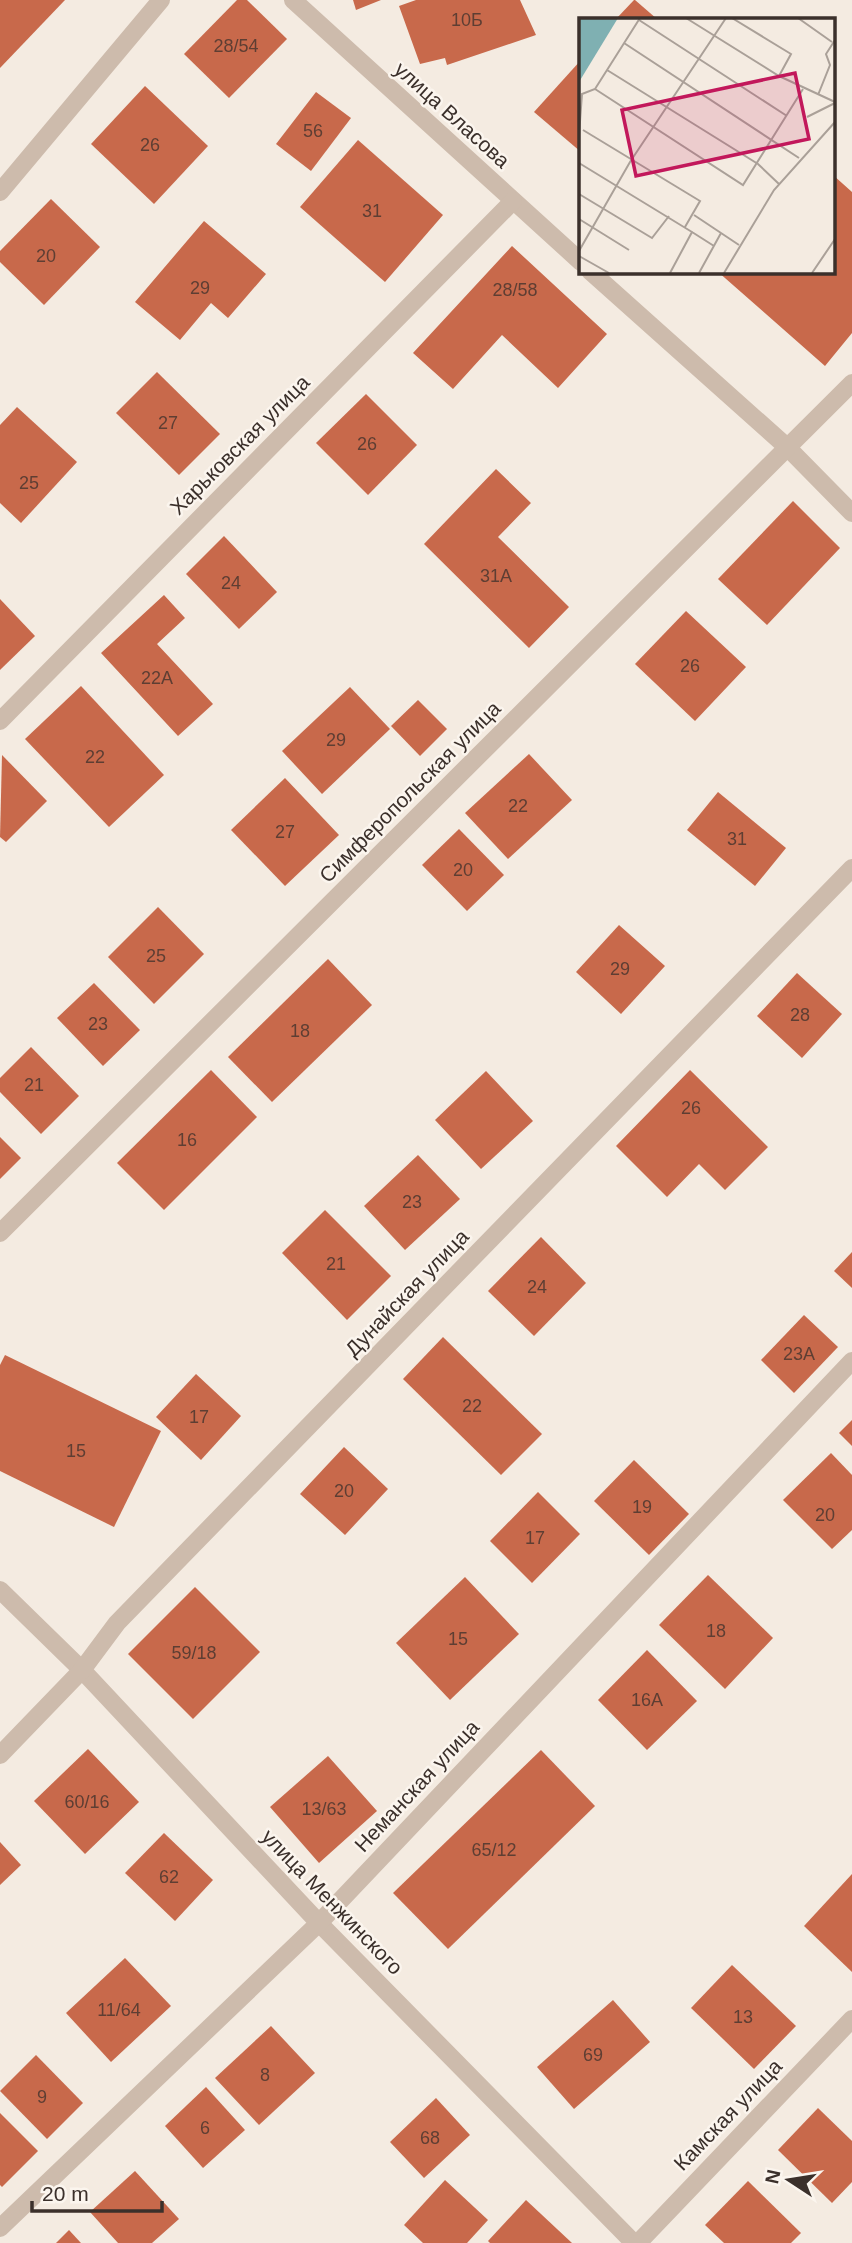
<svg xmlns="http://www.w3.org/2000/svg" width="852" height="2243" font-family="Helvetica,sans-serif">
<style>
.building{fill:#c8694b}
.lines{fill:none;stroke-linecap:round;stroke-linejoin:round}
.street{stroke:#cdbbac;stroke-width:18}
.labels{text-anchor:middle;stroke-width:5;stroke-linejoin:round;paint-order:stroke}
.number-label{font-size:18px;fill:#5e3e33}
.street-label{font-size:21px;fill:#3b302b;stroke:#fbf5ee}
.inset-road{fill:none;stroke:#aaa098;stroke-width:2}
.view{fill:#c2185b;fill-opacity:0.15;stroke:#c2185b;stroke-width:3.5}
.inset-edge{fill:none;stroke:#3b302b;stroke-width:3.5}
</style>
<rect width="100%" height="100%" fill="#f4ebe1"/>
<g class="building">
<path d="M0,0h65l-65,68z"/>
<path d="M237,0h10l40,39 -58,59 -45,-44z"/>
<path d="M353,0h28l-25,10z"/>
<path d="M416,0h104l16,35 -89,30 -2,-7 -25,6 -21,-58z"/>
<path d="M634,0h1l22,19h-41z"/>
<path d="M581,60v92l-47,-40z"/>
<path d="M145,86l63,60 -54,58 -63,-60z"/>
<path d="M316,92l35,26 -40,53 -35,-27z"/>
<path d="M358,140l85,75 -58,67 -85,-75z"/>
<path d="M833,175l19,17v141l-27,33 -108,-95h116z"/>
<path d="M51,199l49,48 -56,58 -44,-43v-11z"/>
<path d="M204,221l62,53 -38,44 -17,-15 -31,37 -45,-38z"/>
<path d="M512,246l95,88 -49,54 -56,-53 -49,54 -40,-36z"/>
<path d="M157,372l63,62 -41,41 -63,-62z"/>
<path d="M366,394l51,51 -49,50 -52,-52z"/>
<path d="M17,407l60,55 -56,61 -21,-20v-78z"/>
<path d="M496,469l35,34 -33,34 71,70 -40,41 -105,-104z"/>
<path d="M793,501l47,47 -73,77 -49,-46z"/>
<path d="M224,536l53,56 -38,37 -53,-55z"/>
<path d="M164,595l21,23 -28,26 56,60 -35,32 -77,-83z"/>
<path d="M0,599l35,37 -35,34z"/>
<path d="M686,611l60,56 -51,54 -60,-57z"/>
<path d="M81,686l83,89 -55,52 -84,-88z"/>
<path d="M350,687l40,42 -68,65 -40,-43z"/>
<path d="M418,700l29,29 -27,27 -29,-30z"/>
<path d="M529,754l43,46 -64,59 -43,-46z"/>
<path d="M2,755l45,46 -41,41 -6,-5z"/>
<path d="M285,778l54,57 -54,51 -54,-56z"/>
<path d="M718,792l68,56 -31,38 -68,-56z"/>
<path d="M459,829l45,46 -37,36 -45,-46z"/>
<path d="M158,907l46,47 -50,50 -46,-47z"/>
<path d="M619,925l46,41 -44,48 -45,-42z"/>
<path d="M328,959l44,46 -100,97 -44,-45z"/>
<path d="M797,973l45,41 -40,44 -45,-42z"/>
<path d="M94,983l46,47 -37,36 -46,-48z"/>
<path d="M31,1047l48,49 -38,38 -41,-42v-14z"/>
<path d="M211,1070l46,47 -93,93 -47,-47z"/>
<path d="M690,1070l78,77 -43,43 -26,-26 -32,33 -51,-51z"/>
<path d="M486,1071l47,50 -52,48 -46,-49z"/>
<path d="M0,1137l21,21 -21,21z"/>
<path d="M418,1155l42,44 -55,51 -41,-44z"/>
<path d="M325,1210l66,66 -44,44 -65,-67z"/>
<path d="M541,1237l45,46 -52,53 -46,-45z"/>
<path d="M852,1252v36l-18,-17z"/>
<path d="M804,1315l34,32 -44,46 -33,-33z"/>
<path d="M443,1337l99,97 -41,41 -98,-96z"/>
<path d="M5,1355l156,76 -47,96 -114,-56v-106z"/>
<path d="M196,1374l45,42 -40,44 -45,-43z"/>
<path d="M852,1420v26l-13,-13z"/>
<path d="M344,1447l44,42 -43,46 -45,-41z"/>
<path d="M831,1453l21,22v55l-20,19 -49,-49z"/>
<path d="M634,1460l55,54 -40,41 -55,-54z"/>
<path d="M538,1492l42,42 -48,49 -42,-42z"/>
<path d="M708,1575l65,63 -48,51 -66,-64z"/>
<path d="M465,1577l54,57 -69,66 -54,-57z"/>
<path d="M195,1587l65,65 -67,67 -65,-65z"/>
<path d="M647,1650l50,51 -50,49 -49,-50z"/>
<path d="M88,1749l51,53 -54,52 -51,-53z"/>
<path d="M541,1750l54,56 -147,143 -55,-56z"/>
<path d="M328,1756l49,55 -58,52 -49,-56z"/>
<path d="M164,1833l49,47 -38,41 -50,-48z"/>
<path d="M0,1842l21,23 -21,20z"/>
<path d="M852,1874v98l-48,-46z"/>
<path d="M125,1958l46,48 -60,56 -45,-49z"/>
<path d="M732,1965l64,61 -42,43 -63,-61z"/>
<path d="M613,2000l37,42 -76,67 -37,-42z"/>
<path d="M271,2026l44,47 -56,52 -44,-47z"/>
<path d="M36,2055l47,48 -36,36 -47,-48z"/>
<path d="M206,2087l39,43 -42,38 -38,-42z"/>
<path d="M436,2098l34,37 -46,43 -34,-36z"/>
<path d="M818,2108l34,33v41l-20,21 -54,-53z"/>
<path d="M0,2113l38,38 -36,36 -2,-2z"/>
<path d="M135,2171l44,48 -27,24h-34l-28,-31z"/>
<path d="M445,2180l43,40 -21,23h-44l-19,-18z"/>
<path d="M748,2181l53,52 -10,10h-67l-19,-18z"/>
<path d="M526,2200l46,43h-82l-2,-2z"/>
<path d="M69,2230l12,13h-25z"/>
</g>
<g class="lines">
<g class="street">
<path d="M293,0l288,262"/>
<path d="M0,192l161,-192"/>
<path d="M590,271l197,176 65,66"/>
<path d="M0,721l513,-520"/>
<path d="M0,1233l852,-850"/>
<path d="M0,1590l82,80 237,253 315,320"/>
<path d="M0,1755l82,-85 35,-47 735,-755"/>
<path d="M0,2228l319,-305 533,-562"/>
<path d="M638,2243l214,-224"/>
</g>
</g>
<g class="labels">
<g class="number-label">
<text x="467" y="26">10Б</text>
<text x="236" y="52">28/54</text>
<text x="313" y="137">56</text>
<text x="150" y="151">26</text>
<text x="372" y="217">31</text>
<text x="46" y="262">20</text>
<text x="200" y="294">29</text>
<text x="515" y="296">28/58</text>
<text x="168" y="429">27</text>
<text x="367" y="450">26</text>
<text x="29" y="489">25</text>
<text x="496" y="582">31А</text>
<text x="231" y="589">24</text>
<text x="690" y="672">26</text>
<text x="157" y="684">22А</text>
<text x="336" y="746">29</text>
<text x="95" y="763">22</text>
<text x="518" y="812">22</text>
<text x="285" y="838">27</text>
<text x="737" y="845">31</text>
<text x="463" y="876">20</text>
<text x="156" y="962">25</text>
<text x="620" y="975">29</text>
<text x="800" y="1021">28</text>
<text x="98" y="1030">23</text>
<text x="300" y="1037">18</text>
<text x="34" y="1091">21</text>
<text x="691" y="1114">26</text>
<text x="187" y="1146">16</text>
<text x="412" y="1208">23</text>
<text x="336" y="1270">21</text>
<text x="537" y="1293">24</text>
<text x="799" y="1360">23А</text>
<text x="472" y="1412">22</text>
<text x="199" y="1423">17</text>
<text x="76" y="1457">15</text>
<text x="344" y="1497">20</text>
<text x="642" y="1513">19</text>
<text x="825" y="1521">20</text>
<text x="535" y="1544">17</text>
<text x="716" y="1637">18</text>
<text x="458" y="1645">15</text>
<text x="194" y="1659">59/18</text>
<text x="647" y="1706">16А</text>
<text x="87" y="1808">60/16</text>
<text x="324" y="1815">13/63</text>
<text x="494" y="1856">65/12</text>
<text x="169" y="1883">62</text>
<text x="119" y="2016">11/64</text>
<text x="743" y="2023">13</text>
<text x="593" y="2061">69</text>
<text x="265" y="2081">8</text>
<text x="42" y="2103">9</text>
<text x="205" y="2134">6</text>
<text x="430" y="2144">68</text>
</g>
<g class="street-label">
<text transform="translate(452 115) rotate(42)" y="7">улица Власова</text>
<text transform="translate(240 445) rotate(-45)" y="7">Харьковская улица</text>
<text transform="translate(410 792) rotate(-45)" y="7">Симферопольская улица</text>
<text transform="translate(407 1293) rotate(-46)" y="7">Дунайская улица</text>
<text transform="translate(417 1786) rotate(-47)" y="7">Неманская улица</text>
<text transform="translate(332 1902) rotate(46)" y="7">улица Менжинского</text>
<text transform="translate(728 2115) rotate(-46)" y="7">Камская улица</text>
</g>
</g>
<g transform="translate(579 18)">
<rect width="256" height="256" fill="#f4ebe1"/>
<path d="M0,0h39l-39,64z" fill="#7fb0b2"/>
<path class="inset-road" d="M107,0l93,58 56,26M153,0l59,36 -12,22M219,0l34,24M60,2l148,96M45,25l175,115M28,52l151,94 21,20M16,71l148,96 60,-96M239,77l12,-30 -4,-11 9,-14M228,99l28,-14M4,112l117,71 -15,26M0,117l3,-41 13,-5 45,-71M0,145l113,69 -22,41M0,176l73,44 17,-22M115,197l45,30M0,201l50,31M113,214l22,14M0,233l51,-89 96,-144M0,238l30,17M120,255l22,-40M145,255l50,-83 61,-68M233,255l23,-34"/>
<path class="view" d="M216,55l14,66 -173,37 -14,-66z"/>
<rect width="256" height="256" class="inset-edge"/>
</g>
<g transform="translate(789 2180) rotate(282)" stroke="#fbf5ee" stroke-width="5" paint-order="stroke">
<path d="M0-5L12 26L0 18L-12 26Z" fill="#3b302b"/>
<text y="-10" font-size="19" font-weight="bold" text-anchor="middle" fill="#3b302b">N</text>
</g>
<path d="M32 2201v10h130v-10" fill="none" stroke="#3b302b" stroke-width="3.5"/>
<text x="42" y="2201" font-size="21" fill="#3b302b" stroke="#fbf5ee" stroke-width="5" paint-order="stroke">20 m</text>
</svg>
